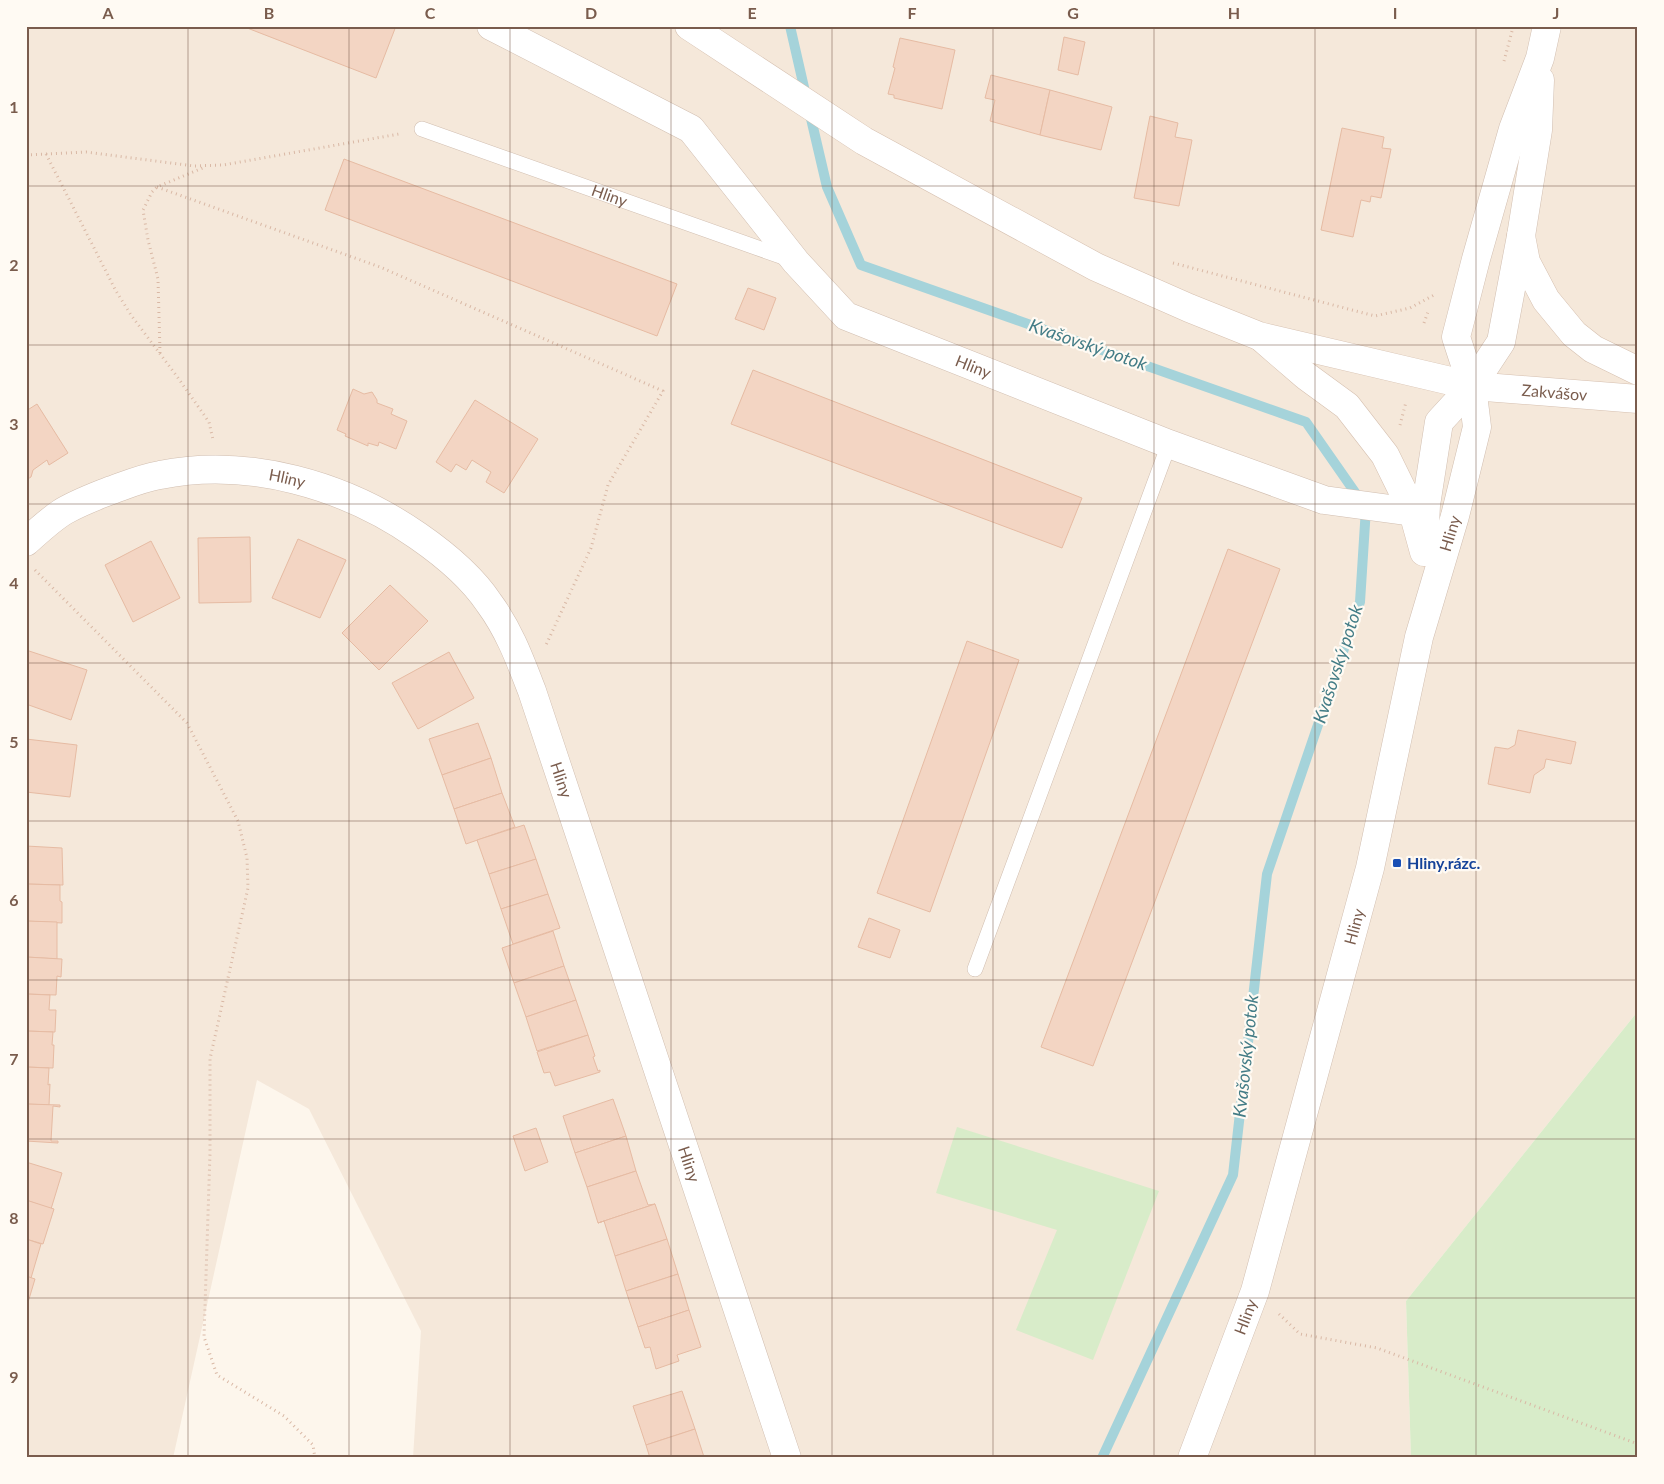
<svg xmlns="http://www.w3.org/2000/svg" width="1664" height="1484" font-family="Lato,sans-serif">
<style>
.residential{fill:#f5e8da}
.green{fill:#d8ecc9}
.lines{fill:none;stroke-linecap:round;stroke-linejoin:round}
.stream{stroke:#a5d3da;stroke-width:10}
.building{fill:#f3d5c3;stroke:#e6bba3}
.service-casing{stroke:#d1beb0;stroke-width:16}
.minor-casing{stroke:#d1beb0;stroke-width:29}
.tertiary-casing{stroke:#d1beb0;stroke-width:29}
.secondary-casing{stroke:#d6c0b0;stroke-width:29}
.path{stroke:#d9b8a5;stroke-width:3;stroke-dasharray:1 4;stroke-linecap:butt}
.service{stroke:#fff;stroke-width:15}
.minor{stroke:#fff;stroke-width:28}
.tertiary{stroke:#fff;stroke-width:28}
.secondary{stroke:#fff;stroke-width:28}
.grid{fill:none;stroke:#7a5c4d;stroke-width:1;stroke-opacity:0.55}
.transit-dot{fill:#1a4fb4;stroke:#fffaf3;stroke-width:2}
.labels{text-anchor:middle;stroke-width:4.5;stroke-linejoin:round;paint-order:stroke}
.street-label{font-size:16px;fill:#7a5c4d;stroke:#fffaf3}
.transit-label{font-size:16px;font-weight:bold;fill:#164399;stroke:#fffaf3;text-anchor:start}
.water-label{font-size:18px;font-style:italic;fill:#437c86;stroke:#fffaf3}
.neatline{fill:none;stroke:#7a5c4d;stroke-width:2}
.grid-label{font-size:16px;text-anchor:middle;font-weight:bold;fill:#7a5c4d}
</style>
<rect width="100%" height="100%" fill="#fdf6ec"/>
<path class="residential" d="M26,26h1612v985l-232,290 5,157h-998l8,-127 -112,-222 -52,-29 -84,378h-147z"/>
<g class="green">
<path d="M1638,1011v447h-227l-5,-157z"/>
<path d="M957,1127l202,64 -66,169 -77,-30 41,-100 -121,-37z"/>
</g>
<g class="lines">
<g class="stream">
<path d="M790,26l16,70"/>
<path d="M809,110l18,77 34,78 445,157 60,86 -6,94 -93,272 -34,301 -131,283"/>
</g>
</g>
<g class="building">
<path d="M242,26h154l-20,52z"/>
<path d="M1064,37l21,5 -7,33 -20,-5z"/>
<path d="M900,38l55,12 -13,59 -48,-11v-3l-6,-1 7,-26 -2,-1z"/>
<path d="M991,75l59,15 -10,45 -50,-14 5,-21 -10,-2z"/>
<path d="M1050,90l62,17 -11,43 -61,-15z"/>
<path d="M1150,116l28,7 -3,14 17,3 -13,66 -45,-8z"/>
<path d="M1342,128l42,9 -2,11 9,1 -10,49 -10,-2 -1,6 -9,-2 -8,37 -32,-7z"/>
<path d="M344,159l333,125 -20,52 -332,-126z"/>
<path d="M748,288l28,10 -12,32 -29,-11z"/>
<path d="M753,370l329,128 -20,50 -331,-124z"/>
<path d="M353,389l11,5 8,-2 5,8v3l16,6 -2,5 16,7 -11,28 -17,-7 -1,4 -10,-3v3l-23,-10 1,-2 -9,-4z"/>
<path d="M475,400l63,39 -34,54 -18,-11 5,-10 -19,-12 -6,10 -10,-6 -5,8 -15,-10z"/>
<path d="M37,404l31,49 -19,12 -2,-5 -14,10 -2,7 -5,3v-69z"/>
<path d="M250,537l1,65 -52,1 -1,-65z"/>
<path d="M298,539l48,21 -26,58 -48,-20z"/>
<path d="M151,541l29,57 -47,24 -28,-57z"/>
<path d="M1228,549l52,20 -187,497 -52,-19z"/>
<path d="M390,585l38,36 -49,49 -37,-37z"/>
<path d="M967,641l52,19 -89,252 -53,-19z"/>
<path d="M26,650l61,20 -16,50 -45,-16z"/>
<path d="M449,652l25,46 -56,31 -26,-46z"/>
<path d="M478,723l13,35 -49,17 -13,-36z"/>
<path d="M1518,730l58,12 -5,22 -25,-5 -2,9 -10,7 -4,18 -42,-9 7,-37 13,2 7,-4z"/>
<path d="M26,739l51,6 -7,52 -44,-5z"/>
<path d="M491,758l11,35 -48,16 -12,-34z"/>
<path d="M502,793l13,34 -49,17 -12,-35z"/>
<path d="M524,825l12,34 -47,15 -12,-34z"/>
<path d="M26,846l36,2 1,37 -37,-1z"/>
<path d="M536,859l12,35 -47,15 -12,-35z"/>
<path d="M26,884l34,1v16l2,1v21l-36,-2z"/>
<path d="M548,894l12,34 -47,16 -12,-35z"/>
<path d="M869,918l31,12 -10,28 -32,-11z"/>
<path d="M26,921l31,1v37l-31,-2z"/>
<path d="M553,931l11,35 -50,17 -12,-35z"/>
<path d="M26,957l36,2 -1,18 -4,-1 -1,19 -30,-1z"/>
<path d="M564,966l12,34 -50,17 -12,-34z"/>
<path d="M26,994l24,1 -1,15h7l-1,22 -29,-1z"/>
<path d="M576,1000l12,35 -51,16 -11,-34z"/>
<path d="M26,1031l27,1 -1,13h2l-1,23 -27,-1z"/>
<path d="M588,1035l7,21 -2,1 5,14 2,-1v2l-45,14 -5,-14 -6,1 -7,-21z"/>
<path d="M26,1067l23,1 -1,17 2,-1 -1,21 -23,-1z"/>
<path d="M613,1099l13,37 -51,17 -12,-37z"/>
<path d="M26,1104l34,1v2l-7,-1 -2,35h7v2l-32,-2z"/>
<path d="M536,1128l12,34 -23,9 -12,-35z"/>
<path d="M626,1136l10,35 -49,16 -12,-34z"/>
<path d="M26,1162l36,11 -11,36 -25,-9z"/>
<path d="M636,1171l12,34 7,-1 -57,19 -11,-36z"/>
<path d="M26,1200l28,9 -11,35 -17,-5z"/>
<path d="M655,1204l12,35 -52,17 -11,-35 -6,2z"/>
<path d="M26,1239l15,5 -10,34 -5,-2z"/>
<path d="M667,1239l11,35 -52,17 -11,-35z"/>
<path d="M678,1274l11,36 -51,17 -12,-36z"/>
<path d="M26,1276l9,3 -9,30z"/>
<path d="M689,1310l12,37 -24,8 2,6 -23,8 -6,-22 -5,1 -7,-21z"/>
<path d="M682,1391l13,38 -49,16 -13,-39z"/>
<path d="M695,1429l9,28 -54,1 -4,-13z"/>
</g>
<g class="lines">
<defs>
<g id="service">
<path id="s1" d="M422,129l367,130"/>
<path d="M975,969l194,-525"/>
</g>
<g id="minor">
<path id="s2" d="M491,26l200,103 105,133 50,54 323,128 155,56 89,12"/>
<path id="s3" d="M26,542c11,-10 23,-21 35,-29 14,-9 33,-16 48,-22 17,-6 33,-13 51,-16 88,-18 185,10 258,61 26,18 53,40 71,67 20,27 31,57 43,88l255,767"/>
</g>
<g id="tertiary">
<path d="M1424,546l2,-41 13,-83 33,-36 29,-44 20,-106 17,-106 2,-50"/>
<path id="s4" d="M1192,1458l63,-167 115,-423 49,-231 36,-121 22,-89 -5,-41 -16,-49 20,-78 37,-130 27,-71 7,-32"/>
</g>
<g id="secondary">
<path id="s5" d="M689,26l175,115 232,126 93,41 70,28 213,50 166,13"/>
<path d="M1521,236l5,26 20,38 28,34 19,15 45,22"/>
<path d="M1262,338l44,38 41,30 38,49 28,57 11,40"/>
</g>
</defs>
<use href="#service" class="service-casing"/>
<use href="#minor" class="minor-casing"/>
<use href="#tertiary" class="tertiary-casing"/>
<use href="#secondary" class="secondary-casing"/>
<g class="path">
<path d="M1504,61l8,-30"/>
<path d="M46,154l70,137 15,24 45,60 33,47 4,18"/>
<path d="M26,155l60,-3 108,14 29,-1 176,-31"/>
<path d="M157,187l223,80 283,124 -55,94 -17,63 -45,97"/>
<path d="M1173,263l202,53 35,-8 24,-13"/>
<path d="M1424,323l5,-14"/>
<path d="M160,353l-2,-74 -10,-39 -5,-30 9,-18 5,-5 48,-20"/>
<path d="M1400,425l6,-23"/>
<path d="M35,570l152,153 51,98 9,37 1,30 -38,171v94l-6,184 13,38 67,41 29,29 2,13"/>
<path d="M1279,1314l21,20 77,14 261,96"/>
</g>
<use href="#service" class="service"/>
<use href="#minor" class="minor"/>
<use href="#tertiary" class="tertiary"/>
<use href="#secondary" class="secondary"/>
</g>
<path class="grid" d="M188,26v1432M349,26v1432M510,26v1432M671,26v1432M832,26v1432M993,26v1432M1154,26v1432M1315,26v1432M1476,26v1432M26,186h1612M26,345h1612M26,504h1612M26,663h1612M26,821h1612M26,980h1612M26,1139h1612M26,1298h1612"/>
<rect class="transit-dot" x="1392" y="858" width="10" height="10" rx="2.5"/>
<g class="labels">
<g class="street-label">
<text dy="6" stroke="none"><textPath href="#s1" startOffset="199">Hliny</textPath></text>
<text dy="6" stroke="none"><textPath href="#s2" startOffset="605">Hliny</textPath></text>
<text dy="6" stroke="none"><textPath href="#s5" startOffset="952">Zakvášov</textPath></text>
<text dy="6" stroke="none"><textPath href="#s3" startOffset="280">Hliny</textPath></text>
<text dy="6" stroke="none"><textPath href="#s4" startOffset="961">Hliny</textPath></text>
<text dy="6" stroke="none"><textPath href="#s3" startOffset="714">Hliny</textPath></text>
<text dy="6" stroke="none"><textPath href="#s4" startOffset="556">Hliny</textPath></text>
<text dy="6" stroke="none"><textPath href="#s3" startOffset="1119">Hliny</textPath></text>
<text dy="6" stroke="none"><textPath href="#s4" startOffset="151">Hliny</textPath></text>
</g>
<g class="transit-label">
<text x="1407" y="869">Hliny,rázc.</text>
</g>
<g class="water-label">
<text transform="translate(1088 345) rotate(19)" y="6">Kvašovský potok</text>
<text transform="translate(1338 664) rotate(-72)" y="6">Kvašovský potok</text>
<text transform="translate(1246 1056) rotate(-84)" y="6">Kvašovský potok</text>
</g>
</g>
<rect width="1664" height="1484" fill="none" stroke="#fffaf3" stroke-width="55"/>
<rect x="28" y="28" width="1608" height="1428" class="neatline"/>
<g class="grid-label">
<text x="108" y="19">A</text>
<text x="269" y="19">B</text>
<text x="430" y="19">C</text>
<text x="591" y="19">D</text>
<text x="752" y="19">E</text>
<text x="912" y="19">F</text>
<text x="1073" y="19">G</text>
<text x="1234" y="19">H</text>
<text x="1395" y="19">I</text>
<text x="1556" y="19">J</text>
<text x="14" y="113">1</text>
<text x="14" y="271">2</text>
<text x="14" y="430">3</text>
<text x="14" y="589">4</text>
<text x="14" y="748">5</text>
<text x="14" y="906">6</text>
<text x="14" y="1065">7</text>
<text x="14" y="1224">8</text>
<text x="14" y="1383">9</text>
</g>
</svg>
